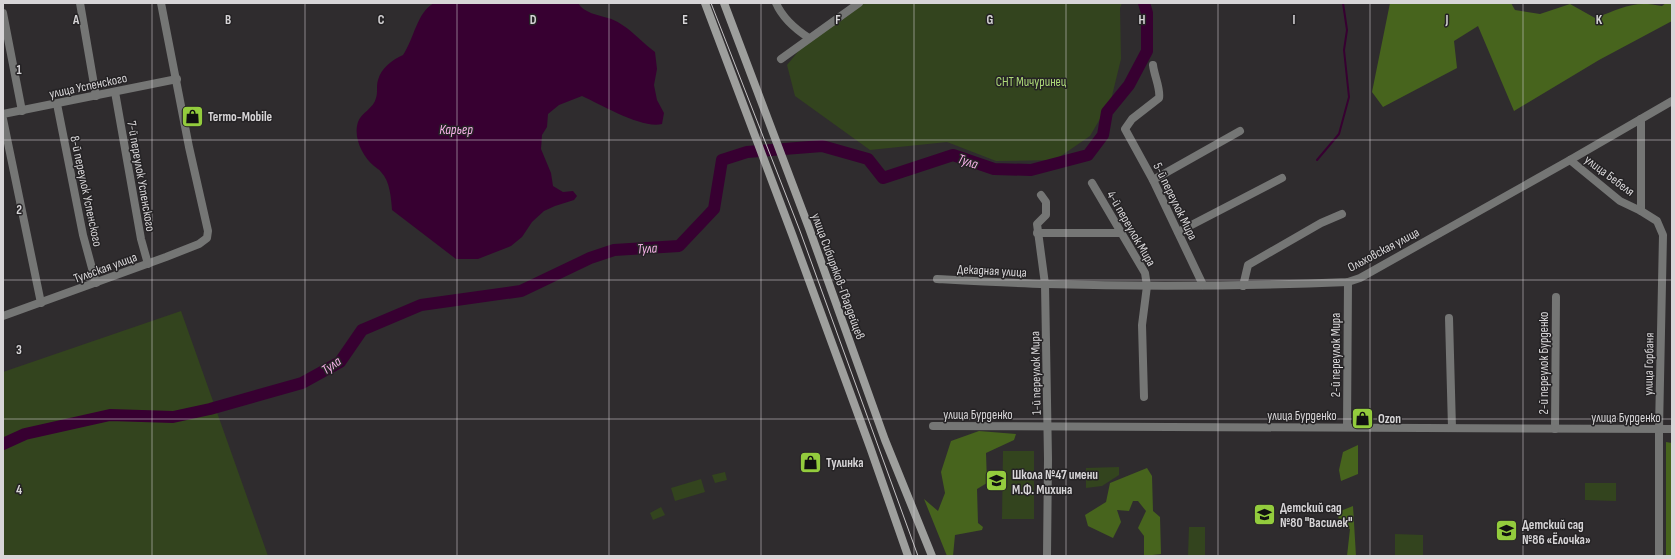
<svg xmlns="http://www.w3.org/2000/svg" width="1675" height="559" font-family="'Sofia Sans Condensed',sans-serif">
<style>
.green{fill:#33441e}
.forest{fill:#47641d}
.water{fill:#370031}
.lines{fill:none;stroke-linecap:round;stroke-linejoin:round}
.stream{stroke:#370031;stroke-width:2}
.river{stroke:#370031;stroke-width:12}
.street{stroke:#757675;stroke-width:8}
.secondary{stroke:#9e9f9d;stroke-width:8}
.tram{stroke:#c4c2c4;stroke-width:1}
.grid{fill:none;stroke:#d7d5d7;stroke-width:1;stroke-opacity:0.55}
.labels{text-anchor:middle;stroke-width:3;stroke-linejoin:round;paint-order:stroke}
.park-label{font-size:13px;fill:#add978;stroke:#252325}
.street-label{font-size:13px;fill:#d7d5d7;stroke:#252325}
.poi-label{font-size:13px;font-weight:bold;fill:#d7d5d7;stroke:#252325;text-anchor:start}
.water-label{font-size:14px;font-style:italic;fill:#f5b0e7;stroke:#252325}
.grid-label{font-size:13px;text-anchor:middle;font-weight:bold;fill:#d7d5d7;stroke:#252325;stroke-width:3;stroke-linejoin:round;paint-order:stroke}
</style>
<rect width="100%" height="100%" fill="#2f2c2e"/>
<g class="green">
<path d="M859,3h263l-2,5 1,51 -10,41 -21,36 -35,24 -59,1 -49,-19 -77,8 -75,-54 -8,-31 23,-28z"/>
<path d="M181,311l87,245h-265v-184z"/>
<path d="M1003,451h31v68h-32z"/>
<path d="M1119,467v8l-17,11 -16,2v-20z"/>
<path d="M725,472l2,8 -12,3 -3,-8z"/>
<path d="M701,479l4,13 -30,9 -4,-13z"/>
<path d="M1585,483h31v18l-31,-1z"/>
<path d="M661,507l4,8 -12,5 -3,-7z"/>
<path d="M1189,527h16v29h-17z"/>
<path d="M1395,534l28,1v21h-28z"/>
</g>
<g class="forest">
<path d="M1390,3h121l4,7 25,4 30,-10 25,14c27,-10 38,-18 67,-12l4,-3h6v18l-73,39 -85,51 -36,-85 -24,15 3,27 -74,39 -11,-15z"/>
<path d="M979,431l37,3 -2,6 -28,13 1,30 -10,6 1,34 5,4 -1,3 -27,5 -2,21h-6l-23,-57 14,12 7,-18 -4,-21 10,-31z"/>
<path d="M1666,442l6,1v113h-6z"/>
<path d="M1358,445v29l-17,7 -2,-11 4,-18z"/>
<path d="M1147,468l5,8 1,35 7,6 1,37 -17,2v-20l-6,-8 8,-17 -8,-10h-5l-4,10 -12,-1 4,12 -8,16 -25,-12 -3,-11 21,-13 4,-19z"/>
<path d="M1353,506l3,50h-9l3,-27 -11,-5 -1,-12z"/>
</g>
<path class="water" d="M434,3h144c6,10 20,12 30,15 18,5 32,23 47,34l2,17 -3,16 3,15 7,13 -2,11c-20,5 -60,-19 -80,-28l-23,9 -11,9 -1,13 -5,8 -1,14 10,24 2,13 10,6 10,-1 4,5 -3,4 -19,6 -11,5 -12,11 -10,15 -11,9 -33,13h-22l-64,-49c-1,-12 -2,-29 -11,-38 -2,-3 -5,-4 -7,-6 -12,-10 -21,-29 -16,-44 3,-9 16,-14 18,-24 2,-6 0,-12 2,-18 3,-12 14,-20 25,-25 11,-16 14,-43 31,-52z"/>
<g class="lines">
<path class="stream" d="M1317,160l22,-26 10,-37 -5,-47 3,-20 -4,-27"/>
<path class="river" d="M3,444l22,-10 85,-19 63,2 37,-8 92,-26 38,-21 22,-32 59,-25 100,-14 69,-33 24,-8 65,-4 35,-37 8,-49 25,-8 75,-6 46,13 15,19 70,-23 41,14 37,1 57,-15 15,-20 4,-23 22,-27 18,-34v-38l-3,-10"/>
<g class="street">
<path d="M80,3l16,93"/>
<path d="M776,3c7,16 19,26 33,35"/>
<path d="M3,13l19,98"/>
<path d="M781,59l78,-56"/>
<path d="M1153,65c1,10 8,25 6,33l-27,21 -7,10 28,51 50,105"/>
<path d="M115,92l26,147 7,25"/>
<path d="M57,104l26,131 13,48"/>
<path d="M3,114l174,-35"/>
<path d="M3,119l38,184"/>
<path d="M1641,119v92"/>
<path d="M1570,160l50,41 21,10 16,10 6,14 -4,194v127"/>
<path d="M1153,180l87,-49"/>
<path d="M1092,183l53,90 2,13 -5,39 2,72"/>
<path d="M1041,195l5,7v13l-9,9 8,60 3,175 -1,97"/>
<path d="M1178,232l104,-54"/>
<path d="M1037,233h85"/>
<path d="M937,279c37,2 73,4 110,5 100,3 200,2 301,-2l12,-4 210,-118 102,-59"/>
<path d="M1243,286l5,-21 73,-42 21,-9"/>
<path d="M3,316l163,-59 33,-13 8,-6 1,-7 -19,-84 -28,-144"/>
<path d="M1449,318l3,110"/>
<path d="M933,426l739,3"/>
<path d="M1347,427l1,-145"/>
<path d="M1555,429l1,-132"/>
</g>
<g class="secondary">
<path d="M705,3l87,231 78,213 38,109"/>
<path d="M724,3l85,225 76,212 47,116"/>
</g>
<path class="tram" d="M711,3l89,228 118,325"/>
</g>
<path class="grid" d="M152,3v553M305,3v553M457,3v553M609,3v553M761,3v553M914,3v553M1066,3v553M1218,3v553M1370,3v553M1523,3v553M3,140h1669M3,280h1669M3,419h1669"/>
<defs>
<symbol id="shop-square" viewBox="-11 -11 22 22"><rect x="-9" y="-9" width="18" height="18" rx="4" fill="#93cc3d" stroke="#252325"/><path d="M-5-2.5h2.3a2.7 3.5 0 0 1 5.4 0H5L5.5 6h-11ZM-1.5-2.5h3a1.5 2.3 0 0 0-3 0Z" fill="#111"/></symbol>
<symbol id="school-square" viewBox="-11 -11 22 22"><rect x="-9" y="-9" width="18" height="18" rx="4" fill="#93cc3d" stroke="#252325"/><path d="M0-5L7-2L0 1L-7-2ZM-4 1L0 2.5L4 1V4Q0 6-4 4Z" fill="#111"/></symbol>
</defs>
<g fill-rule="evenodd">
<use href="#shop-square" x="180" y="104" width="25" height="25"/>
<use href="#shop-square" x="1350" y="406" width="25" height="25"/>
<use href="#shop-square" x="798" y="450" width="25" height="25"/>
<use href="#school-square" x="984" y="468" width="25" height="25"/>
<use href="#school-square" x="1252" y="502" width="25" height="25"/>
<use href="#school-square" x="1494" y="518" width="25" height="25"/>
</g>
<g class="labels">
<g class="park-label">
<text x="1031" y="86">СНТ Мичуринец</text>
</g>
<g class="street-label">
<text transform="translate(88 85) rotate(-12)" y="5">улица Успенского</text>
<text transform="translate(1610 175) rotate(37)" y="5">улица Бебеля</text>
<text transform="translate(142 176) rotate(80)" y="5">7-й переулок Успенского</text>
<text transform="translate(87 191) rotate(78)" y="5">8-й переулок Успенского</text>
<text transform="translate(1176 201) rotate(64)" y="5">5-й переулок Мира</text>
<text transform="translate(1132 228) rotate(60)" y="5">4-й переулок Мира</text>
<text transform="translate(1383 249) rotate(-28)" y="5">Ольховская улица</text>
<text transform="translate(105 267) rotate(-20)" y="5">Тульская улица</text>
<text transform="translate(992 270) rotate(3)" y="5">Декадная улица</text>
<text transform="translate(839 276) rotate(70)" y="5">улица Сибиряков-Гвардейцев</text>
<text transform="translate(1335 355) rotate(-90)" y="5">2-й переулок Мира</text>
<text transform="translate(1543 363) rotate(-90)" y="5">2-й переулок Бурденко</text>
<text transform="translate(1648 364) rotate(-89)" y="5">улица Горбаня</text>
<text transform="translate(1035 373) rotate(-91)" y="5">1-й переулок Мира</text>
<text x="978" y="419">улица Бурденко</text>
<text x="1302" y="420">улица Бурденко</text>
<text x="1626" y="422">улица Бурденко</text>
</g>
<g class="poi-label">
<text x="208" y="121">Termo-Mobile</text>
<text x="1378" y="423">Ozon</text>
<text x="826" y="467">Тулинка</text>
<text x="1012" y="479">Школа №47 имени<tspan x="1012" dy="15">М.Ф. Михина</tspan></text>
<text x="1280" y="512">Детский сад<tspan x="1280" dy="15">№80 "Василек"</tspan></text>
<text x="1522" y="529">Детский сад<tspan x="1522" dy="15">№86 «Ёлочка»</tspan></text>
</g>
<g class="water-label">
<text x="456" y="134">Карьер</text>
<text transform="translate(968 161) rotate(18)" y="5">Тула</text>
<text transform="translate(647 248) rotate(-3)" y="5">Тула</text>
<text transform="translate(331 365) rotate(-35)" y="5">Тула</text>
</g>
</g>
<g class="grid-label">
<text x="76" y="24">A</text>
<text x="228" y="24">B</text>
<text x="381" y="24">C</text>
<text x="533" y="24">D</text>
<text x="685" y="24">E</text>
<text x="838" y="24">F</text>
<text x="990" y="24">G</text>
<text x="1142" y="24">H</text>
<text x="1294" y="24">I</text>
<text x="1447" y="24">J</text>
<text x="1599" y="24">K</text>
<text x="19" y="74">1</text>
<text x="19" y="214">2</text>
<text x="19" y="354">3</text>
<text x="19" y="494">4</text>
</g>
<rect width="1675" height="559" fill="none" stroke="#d7d5d7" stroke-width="8"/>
</svg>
